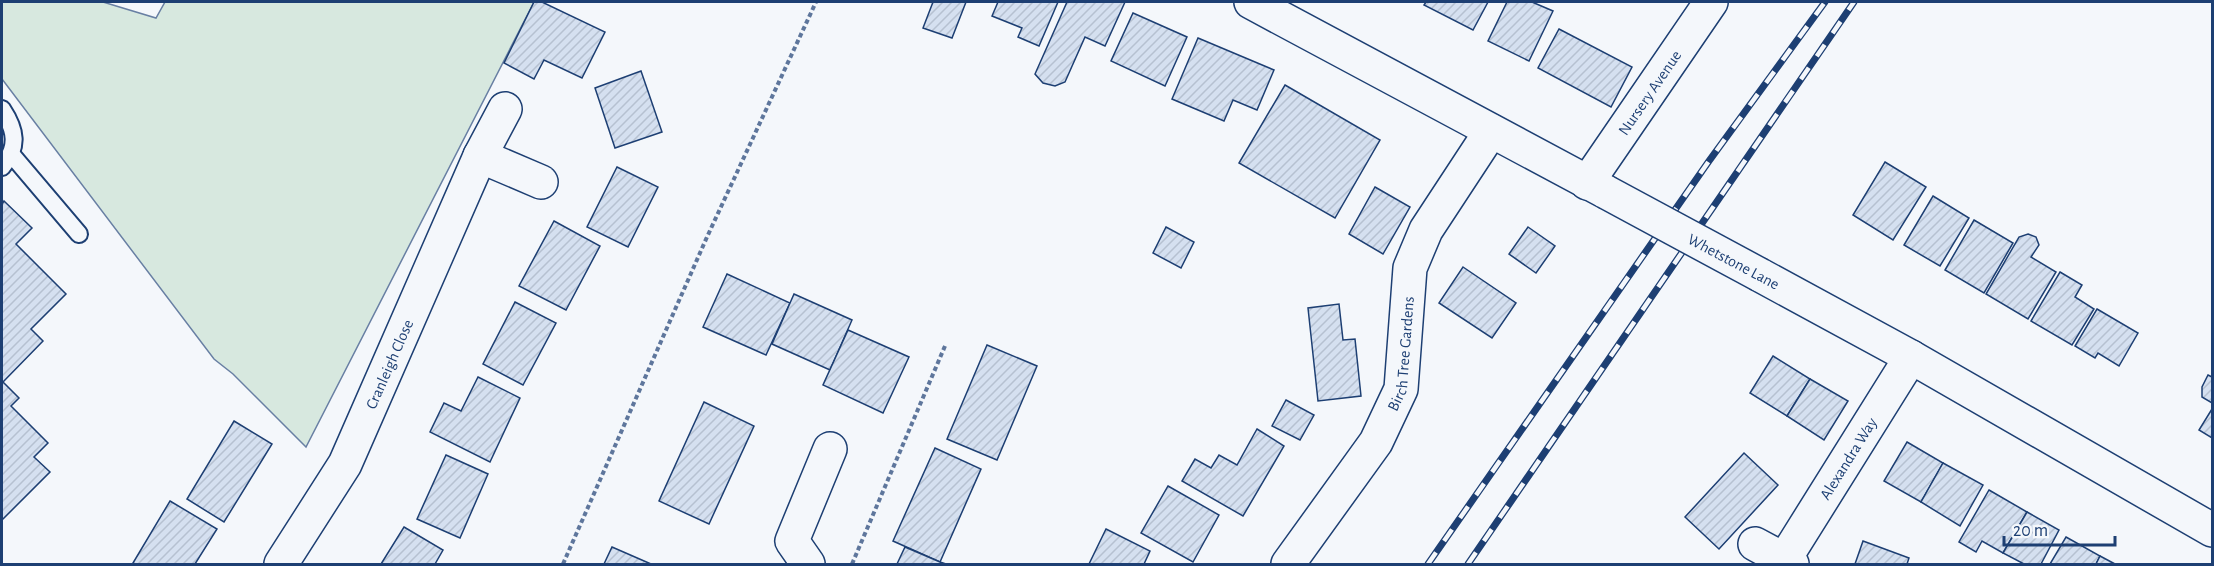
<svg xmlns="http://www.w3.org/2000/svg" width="2214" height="566" font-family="'Alegreya Sans',sans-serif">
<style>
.green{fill:#d7e8df;stroke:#687fa3;stroke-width:1.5}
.building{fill:url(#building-hatch);stroke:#1d3f73;stroke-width:1.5}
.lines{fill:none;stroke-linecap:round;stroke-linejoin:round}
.service-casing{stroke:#1d3f73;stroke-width:20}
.minor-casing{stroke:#1d3f73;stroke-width:36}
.path{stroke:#5e769c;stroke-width:4;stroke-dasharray:4.5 3;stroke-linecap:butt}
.service{stroke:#f4f7fb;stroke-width:16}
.minor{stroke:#f4f7fb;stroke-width:33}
.rail-casing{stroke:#1d3f73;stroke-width:7}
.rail{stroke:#f4f7fb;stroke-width:4.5;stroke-dasharray:14;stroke-linecap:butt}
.minor-bridge-casing{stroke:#1d3f73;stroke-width:36;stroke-linecap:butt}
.minor-bridge{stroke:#f4f7fb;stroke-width:33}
.labels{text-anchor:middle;stroke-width:4.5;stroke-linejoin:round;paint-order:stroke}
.street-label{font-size:16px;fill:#1d3f73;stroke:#f4f7fb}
</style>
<defs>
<pattern id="building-hatch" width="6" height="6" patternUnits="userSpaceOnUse" patternTransform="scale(1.5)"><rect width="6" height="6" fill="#d5e0f0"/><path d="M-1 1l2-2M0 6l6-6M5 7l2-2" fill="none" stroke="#b6c1d1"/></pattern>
</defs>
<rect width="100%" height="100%" fill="#f4f7fb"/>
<path class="green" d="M2,2h101l53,16 9,-16h369l-228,445 -73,-73 -19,-15 -212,-280z"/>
<g class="building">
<path d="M534,2h8l63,30 -23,46 -38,-18 -10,19 -30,-16z"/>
<path d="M933,2h33l-14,36 -29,-10z"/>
<path d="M998,2h60l-19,44 -21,-9 4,-9 -30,-12z"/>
<path d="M1067,2h58l-20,44 -20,-9 -20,45 -10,4 -12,-3 -8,-9z"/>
<path d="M1426,2h62l-15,28 -49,-25z"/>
<path d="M1507,2h25l21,9 -24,50 -41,-20z"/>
<path d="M1133,13l54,24 -22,49 -54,-25z"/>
<path d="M1559,29l73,38 -21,40 -73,-39z"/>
<path d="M1198,38l76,32 -17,40 -24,-10 -9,21 -52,-22z"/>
<path d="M641,71l21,61 -47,16 -20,-60z"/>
<path d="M1285,85l95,55 -45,78 -96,-55z"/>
<path d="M1885,162l41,25 -33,53 -40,-25z"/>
<path d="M617,167l41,20 -30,60 -41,-20z"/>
<path d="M1375,187l35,20 -27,47 -34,-20z"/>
<path d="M1933,196l36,22 -29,48 -36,-21z"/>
<path d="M4,201l28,27 -16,16 50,50 -35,35 12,12 -40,41 16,16 -8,8 37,37 -14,14 16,15 -48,48v-316z"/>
<path d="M1974,220l39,23 -29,50 -39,-23z"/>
<path d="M554,221l46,25 -34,64 -47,-24z"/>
<path d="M1166,227l28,15 -13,26 -28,-15z"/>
<path d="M1528,227l27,19 -19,27 -27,-19z"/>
<path d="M2028,234l8,3 3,8 -8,12 25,15 -28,47 -42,-25 33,-57z"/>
<path d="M1463,267l53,36 -24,35 -53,-35z"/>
<path d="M2060,272l22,13 -7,12 19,12 -22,36 -41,-24z"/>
<path d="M727,274l63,29 -24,52 -63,-28z"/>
<path d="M794,294l58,26 -22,50 -58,-26z"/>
<path d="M515,302l41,21 -33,62 -40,-21z"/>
<path d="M1339,304l4,36 12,-1 6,57 -43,5 -10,-93z"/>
<path d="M2097,309l41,24 -19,33 -21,-13 -3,5 -20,-12z"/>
<path d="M848,330l61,27 -26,56 -60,-28z"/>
<path d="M987,345l50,21 -40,94 -50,-21z"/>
<path d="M1773,356l37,23 -23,37 -37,-23z"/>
<path d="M2208,375l4,2v26l-10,-6v-10z"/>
<path d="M478,377l42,21 -30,64 -60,-30 14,-29 17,8z"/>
<path d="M1810,379l38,22 -24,39 -37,-24z"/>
<path d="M1286,400l28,15 -14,25 -28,-14z"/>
<path d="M704,402l50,24 -45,98 -50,-23z"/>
<path d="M2212,409v29l-13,-8z"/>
<path d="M234,421l38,23 -48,78 -37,-23z"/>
<path d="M1257,429l27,17 -41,70 -61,-35 13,-22 16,9 8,-13 18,10z"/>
<path d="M1907,442l36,21 -22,39 -37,-21z"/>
<path d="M935,448l46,21 -41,93 -47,-21z"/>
<path d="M1744,453l34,32 -59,64 -34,-32z"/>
<path d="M446,455l42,19 -28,64 -43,-19z"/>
<path d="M1943,463l40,22 -23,41 -39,-24z"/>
<path d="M1168,486l51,29 -26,47 -52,-29z"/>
<path d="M1989,490l38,22 -24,41 -21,-12 -6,11 -17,-10z"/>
<path d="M170,501l47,28 -22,35h-60l-2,-1z"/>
<path d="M2027,512l32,18 -18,34h-17l-21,-11z"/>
<path d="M404,527l39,23 -8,14h-54z"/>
<path d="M1106,529l44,22 -6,13h-55z"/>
<path d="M2066,537l34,19 -4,8h-46z"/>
<path d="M1863,541l46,17 -2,6h-52z"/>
<path d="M612,547l39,17h-47z"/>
<path d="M905,547l35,15 6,2h-49z"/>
<path d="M2100,556l15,8h-19z"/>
</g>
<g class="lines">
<defs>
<g id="service">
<path d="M2,109c14,21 17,38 0,58"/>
<path d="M12,155l67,79"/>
</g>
<g id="minor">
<path d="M1251,2l355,190"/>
<path d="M480,156l61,26"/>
<path id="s1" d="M1587,183l124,-181"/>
<path d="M1760,275l151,82 301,173"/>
<path d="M1755,544l37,20"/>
<path id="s2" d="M1784,560l127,-203"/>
<path id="s3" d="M281,564l64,-100 135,-308 25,-47"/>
<path d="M808,564l-16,-23 38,-92"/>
<path id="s4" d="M1288,564l88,-122 25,-53 9,-121 16,-38 65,-99"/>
</g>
</defs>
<use href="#service" class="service-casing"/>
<use href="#minor" class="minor-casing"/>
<g class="path">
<path d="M563,564l144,-327 109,-235"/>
<path d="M852,564l93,-218"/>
</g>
<use href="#service" class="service"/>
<use href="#minor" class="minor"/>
<defs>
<g id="rail">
<path d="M1428,564l281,-403 116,-159"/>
<path d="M1468,564l386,-562"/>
</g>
</defs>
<use href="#rail" class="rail-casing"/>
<use href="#rail" class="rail"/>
<defs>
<path id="minor-bridge" d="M1606,192l154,83"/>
</defs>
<use href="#minor-bridge" class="minor-bridge-casing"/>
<use href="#minor-bridge" class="minor-bridge"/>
</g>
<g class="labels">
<g class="street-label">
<text dy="6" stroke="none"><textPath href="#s1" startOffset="110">Nursery Avenue</textPath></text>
<text transform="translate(1734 261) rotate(28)" y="6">Whetstone Lane</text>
<text dy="6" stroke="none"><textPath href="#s4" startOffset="244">Birch Tree Gardens</textPath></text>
<text dy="6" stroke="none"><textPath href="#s3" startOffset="228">Cranleigh Close</textPath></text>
<text dy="6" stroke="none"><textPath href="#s2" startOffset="120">Alexandra Way</textPath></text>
</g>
</g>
<rect width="2214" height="566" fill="none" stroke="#1d3f73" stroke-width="6"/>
<path d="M2004 536v9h111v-9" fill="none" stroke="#1d3f73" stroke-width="3"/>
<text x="2013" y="536" font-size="18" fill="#1d3f73" stroke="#f4f7fb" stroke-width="4.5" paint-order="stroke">20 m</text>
</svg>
